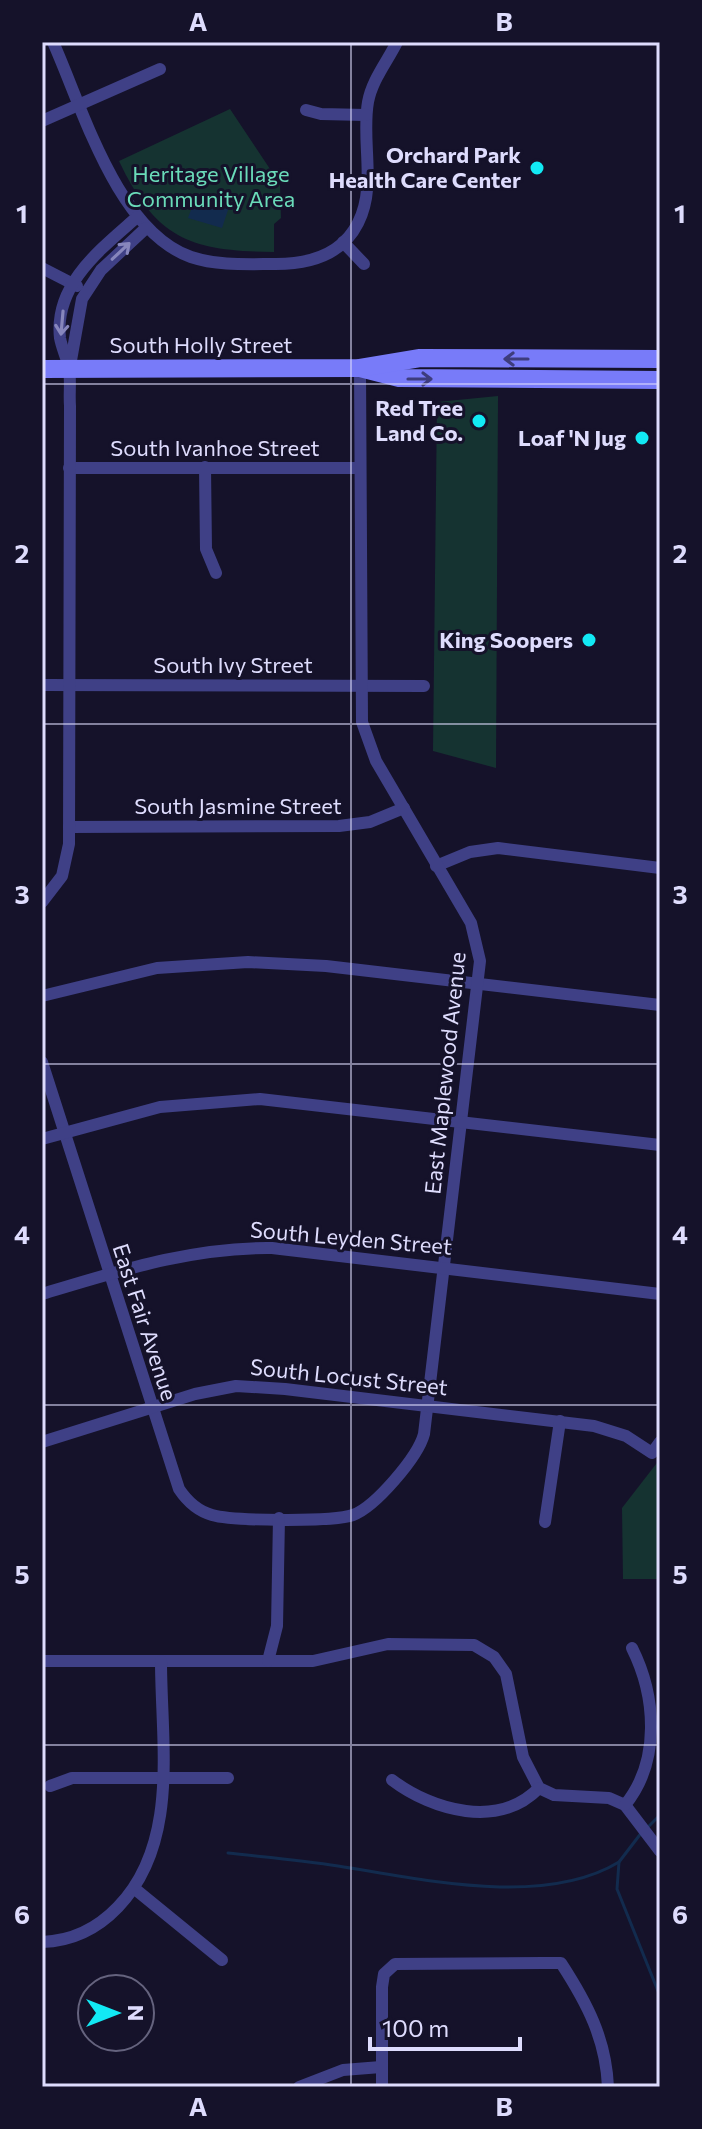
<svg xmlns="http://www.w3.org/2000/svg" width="702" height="2129" font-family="Commissioner,sans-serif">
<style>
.green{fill:#153331}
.water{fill:#122b4e}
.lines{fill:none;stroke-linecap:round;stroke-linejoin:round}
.stream{stroke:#122b4e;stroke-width:3}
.street{stroke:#3f4086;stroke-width:12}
.secondary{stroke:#787bf9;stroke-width:18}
.oneway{stroke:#8786bc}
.oneway2{stroke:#3d3c7d}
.grid{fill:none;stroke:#dedcfd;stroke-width:2;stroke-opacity:0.55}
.poi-dot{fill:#12e9f4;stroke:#15122a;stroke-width:3}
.labels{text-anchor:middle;stroke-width:6;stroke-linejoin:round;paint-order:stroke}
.poi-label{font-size:22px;font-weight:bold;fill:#dedcfd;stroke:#15122a;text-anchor:end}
.park-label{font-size:22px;fill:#6adbb9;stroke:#15122a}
.street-label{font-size:22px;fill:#dedcfd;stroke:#15122a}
.neatline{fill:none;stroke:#dedcfd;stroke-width:3}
.grid-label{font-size:26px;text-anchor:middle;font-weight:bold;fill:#dedcfd}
</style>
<rect width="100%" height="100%" fill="#15122a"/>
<g class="green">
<path d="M230,109l50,75 1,34 -7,6v28c-84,-1 -118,-13 -155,-91z"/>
<path d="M498,396l-2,372 -63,-17 4,-349z"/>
<path d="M660,1459v120h-37l-1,-71z"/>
</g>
<path class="water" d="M195,199l29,10 5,-2 -7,21 -34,-10z"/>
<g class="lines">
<g class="stream">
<path d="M648,1827l12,-12"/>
<path d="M642,1832l-23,30 -2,27 43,107"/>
<path d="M228,1853c36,4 74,7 110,13 83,13 205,42 281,-4"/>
</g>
<g class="street">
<path d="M53,42c30,67 64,189 138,215 27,9 57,7 85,7 33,0 66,-9 82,-41 19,-37 3,-82 10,-121 4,-22 19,-40 29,-60"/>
<path d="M306,110l15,4 45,1"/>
<path d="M42,121l118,-52"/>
<path d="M343,242l21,22"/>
<path d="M42,268l35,18"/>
<path d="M70,366l12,-67 19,-29 45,-42"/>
<path d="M205,467l1,82 10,24"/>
<path d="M69,468h291"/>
<path d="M42,685l382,1"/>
<path d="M69,827l270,-1 31,-4 34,-14"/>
<path d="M436,866l34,-14 28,-4 162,20"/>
<path d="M42,902l20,-26 7,-32 1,-438c-1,-12 1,-25 -1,-37 -2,-11 -7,-20 -9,-31 -6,-54 41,-89 77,-121"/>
<path d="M42,996l115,-28 91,-6 78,4 334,39"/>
<path d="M42,1062l137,427c8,12 19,22 33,26 20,6 121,7 141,0 22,-8 65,-58 71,-81l56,-473 -9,-38 -95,-162 -14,-39 -2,-354"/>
<path d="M42,1139l118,-32 100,-8 400,46"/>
<path d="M42,1294c77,-23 149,-47 230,-46l388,46"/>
<path d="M42,1442l153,-48 41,-8 49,3 309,37 32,10 26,17 8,-11"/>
<path d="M545,1522l15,-101"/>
<path d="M42,1661h271l75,-17 86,1 20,12 12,17 17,83 16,31 15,7 55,3 16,7 35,46"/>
<path d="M268,1661l9,-35 2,-108"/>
<path d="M392,1780c41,31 107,49 147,8"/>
<path d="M50,1786l22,-8h156"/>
<path d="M625,1805c36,-44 31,-109 7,-157"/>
<path d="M135,1889l87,71"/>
<path d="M42,1942c31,-1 55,-13 76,-35 62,-64 43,-164 43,-246"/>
<path d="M299,2087l44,-17 38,-3"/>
<path d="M382,2087v-100l2,-13 11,-10 148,-1h18c26,40 45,76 47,124"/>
</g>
<g class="secondary">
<path d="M360,368l39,10 261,2"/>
<path d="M42,369l318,-1 60,-10 240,1"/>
</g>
</g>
<defs><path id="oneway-shaft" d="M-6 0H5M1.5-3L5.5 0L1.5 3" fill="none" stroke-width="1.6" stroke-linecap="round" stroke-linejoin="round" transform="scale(2)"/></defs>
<g class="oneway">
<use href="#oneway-shaft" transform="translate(121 251) rotate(-43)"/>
<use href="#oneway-shaft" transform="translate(62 323) rotate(95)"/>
</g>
<g class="oneway2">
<use href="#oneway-shaft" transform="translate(516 359) rotate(-180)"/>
<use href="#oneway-shaft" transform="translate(420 379)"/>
</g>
<path class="grid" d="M351,42v2045M42,384h618M42,724h618M42,1064h618M42,1405h618M42,1745h618"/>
<g class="poi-dot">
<circle cx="537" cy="168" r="8"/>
<circle cx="479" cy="421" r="8"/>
<circle cx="642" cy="438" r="8"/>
<circle cx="589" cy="640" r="8"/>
</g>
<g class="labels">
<g class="poi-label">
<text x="521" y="163">Orchard Park<tspan x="521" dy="25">Health Care Center</tspan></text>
<text x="463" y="416">Red Tree<tspan x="463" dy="25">Land Co.</tspan></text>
<text x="626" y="446">Loaf 'N Jug</text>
<text x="573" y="648">King Soopers</text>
</g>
<g class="park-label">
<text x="211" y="182">Heritage Village<tspan x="211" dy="25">Community Area</tspan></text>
</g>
<g class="street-label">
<text x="201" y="353">South Holly Street</text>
<text x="215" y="456">South Ivanhoe Street</text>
<text x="233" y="673">South Ivy Street</text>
<text x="238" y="814">South Jasmine Street</text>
<text transform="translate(445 1073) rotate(-84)" y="8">East Maplewood Avenue</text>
<text transform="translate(351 1238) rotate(5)" y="8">South Leyden Street</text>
<text transform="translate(145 1322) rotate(72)" y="8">East Fair Avenue</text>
<text transform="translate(349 1377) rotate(6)" y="8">South Locust Street</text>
</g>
</g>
<rect width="702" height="2129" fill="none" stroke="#15122a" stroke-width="88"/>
<g transform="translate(116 2013) rotate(90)"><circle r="38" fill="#15122a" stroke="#65637e" stroke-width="2"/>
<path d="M0-6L14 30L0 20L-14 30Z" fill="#12e9f4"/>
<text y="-12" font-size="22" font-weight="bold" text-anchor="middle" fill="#dedcfd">N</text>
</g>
<path d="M370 2037v12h150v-12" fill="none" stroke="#dedcfd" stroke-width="4"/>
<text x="382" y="2037" font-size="24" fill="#dedcfd" stroke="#15122a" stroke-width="6" paint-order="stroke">100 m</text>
<rect x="44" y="44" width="614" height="2041" class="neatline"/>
<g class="grid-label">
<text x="198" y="31">A</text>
<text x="504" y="31">B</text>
<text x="22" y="223">1</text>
<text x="680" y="223">1</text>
<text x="22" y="563">2</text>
<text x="680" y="563">2</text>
<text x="22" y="904">3</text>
<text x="680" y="904">3</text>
<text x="22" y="1244">4</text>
<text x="680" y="1244">4</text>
<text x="22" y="1584">5</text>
<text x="680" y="1584">5</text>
<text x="22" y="1924">6</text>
<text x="680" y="1924">6</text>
<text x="198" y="2116">A</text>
<text x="504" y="2116">B</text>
</g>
</svg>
